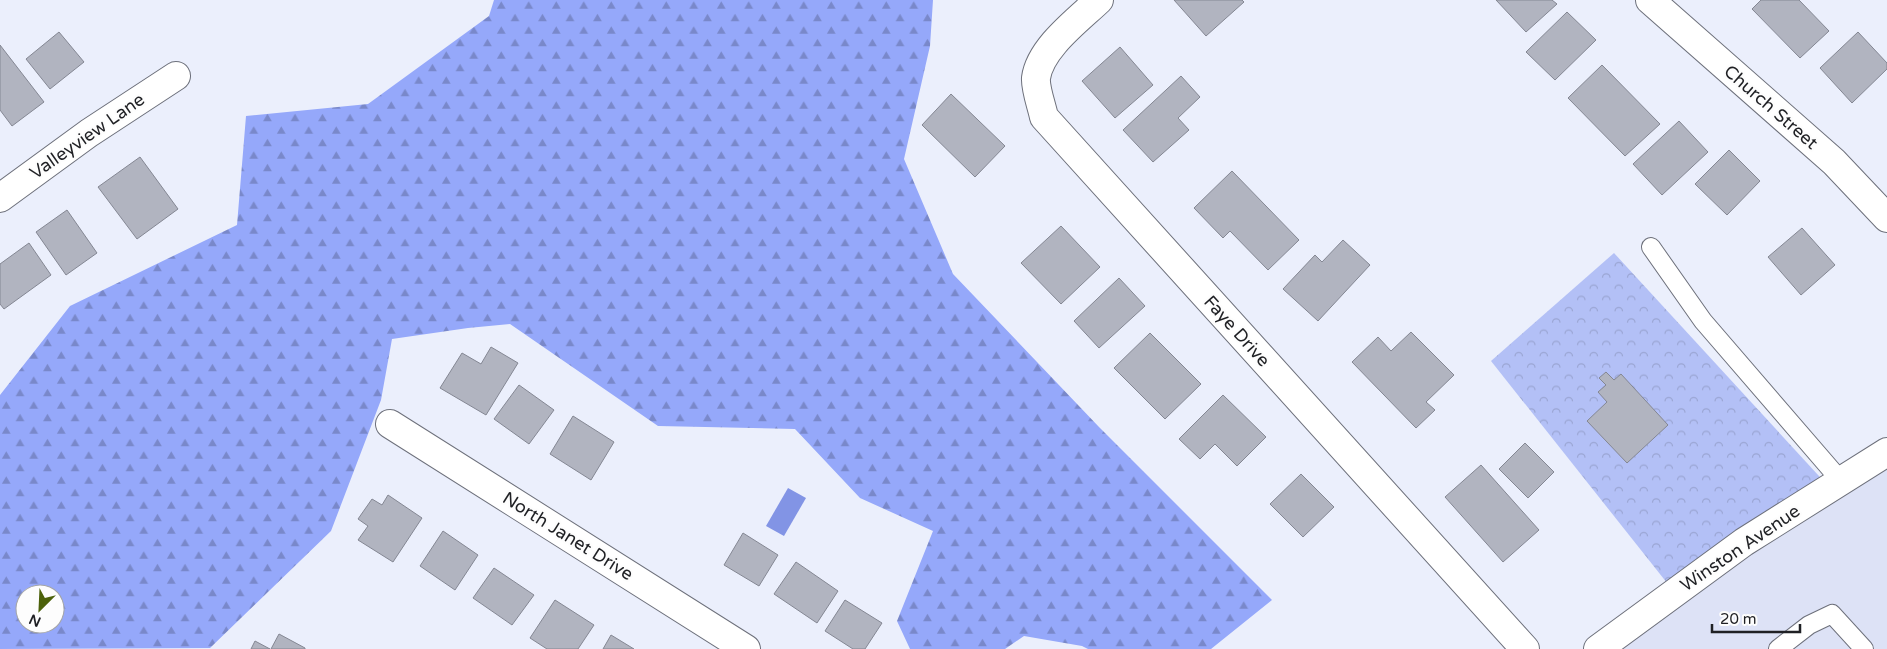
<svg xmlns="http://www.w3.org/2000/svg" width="1887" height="649" font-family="'Varela Round',sans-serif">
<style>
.built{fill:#dde2f6}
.forest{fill:url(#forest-firs);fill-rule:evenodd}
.park{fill:url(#park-crowns)}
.water{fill:#8294e5}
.building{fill:#b1b4c0;stroke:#848793}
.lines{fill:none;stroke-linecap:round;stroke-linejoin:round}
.service-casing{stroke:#6d707b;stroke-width:20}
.minor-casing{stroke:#6d707b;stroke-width:30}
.secondary-casing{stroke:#6d707b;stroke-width:30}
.service{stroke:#fff;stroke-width:18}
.minor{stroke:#fff;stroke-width:28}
.secondary{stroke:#fff;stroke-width:28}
.labels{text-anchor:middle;stroke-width:4.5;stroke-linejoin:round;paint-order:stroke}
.street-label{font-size:18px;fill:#1f2024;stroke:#fdfdfd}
</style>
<defs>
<pattern id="forest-firs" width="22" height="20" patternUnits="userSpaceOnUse" patternTransform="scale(1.25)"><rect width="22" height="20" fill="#95a8fa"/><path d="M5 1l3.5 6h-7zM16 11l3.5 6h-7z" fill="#7988ca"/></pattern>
<pattern id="park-crowns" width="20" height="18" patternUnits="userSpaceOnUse" patternTransform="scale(1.25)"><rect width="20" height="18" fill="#b3c0f6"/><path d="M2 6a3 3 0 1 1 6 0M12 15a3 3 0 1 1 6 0" fill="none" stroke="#9aa5d3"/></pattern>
</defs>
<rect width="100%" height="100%" fill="#ebeffc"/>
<path class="built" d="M1887,452v197h-289z"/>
<path class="forest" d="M494,0h439l-3,46 -26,113 49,115 146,153 173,173 -61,49h-123l-6,-3 -58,-10 -19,13h-95l-13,-28 36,-90 -73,-33 -65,-69 -137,-3 -148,-102 -42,4 -76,11 -11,61 -50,131 -121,117 -210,1v-254l70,-89 167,-81 9,-109 122,-12 121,-88zM25,594h30v30h-30z"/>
<path class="park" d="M1614,253l216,235 -155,105 -184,-232z"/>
<path class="water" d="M788,488l18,10 -22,38 -18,-10z"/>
<g class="building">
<path d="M1174,0h68l2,2 -38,34z"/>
<path d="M1496,0h56l5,4 -31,28z"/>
<path d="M1761,0h38l30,31 -29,27 -48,-49z"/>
<path d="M1567,12l29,28 -41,40 -29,-28z"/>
<path d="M59,32l25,30 -34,27 -24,-30z"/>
<path d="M1858,32l29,31v6l-35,34 -32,-35z"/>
<path d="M0,45l44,57 -32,24 -12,-16z"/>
<path d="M1120,47l33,38 -38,33 -33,-37z"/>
<path d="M1602,65l58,59 -35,32 -57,-58z"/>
<path d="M1181,76l19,21 -22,21 11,12 -36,32 -30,-32z"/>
<path d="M951,94l54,52 -30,31 -53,-52z"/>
<path d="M1679,121l29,31 -46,43 -29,-31z"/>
<path d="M1729,150l31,31 -33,34 -32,-31z"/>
<path d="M140,157l38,52 -41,30 -39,-52z"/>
<path d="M1232,171l67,69 -31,30 -38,-39 -7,7 -29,-30z"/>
<path d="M67,210l30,43 -31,22 -30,-43z"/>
<path d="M1061,226l39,41 -39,37 -40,-41z"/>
<path d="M1802,228l33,37 -34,30 -33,-38z"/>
<path d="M1343,240l27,25 -52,56 -35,-32 32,-34 7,7z"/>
<path d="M29,243l22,32 -47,34 -4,-5v-40z"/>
<path d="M1119,278l26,28 -46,42 -25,-27z"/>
<path d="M1411,332l43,43 -28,27 9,8 -19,18 -64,-66 26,-25 13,14z"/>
<path d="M1150,333l51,51 -36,35 -51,-51z"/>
<path d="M491,347l27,16 -32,52 -46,-27 22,-35 19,11z"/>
<path d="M1606,372l8,8 7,-6 47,51 -41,38 -40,-42 20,-19 -9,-10 8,-7 -7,-7z"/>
<path d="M519,385l35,25 -25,34 -35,-25z"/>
<path d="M1223,395l43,42 -29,29 -22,-22 -15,15 -21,-20z"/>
<path d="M573,416l41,26 -23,38 -41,-26z"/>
<path d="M1525,443l29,29 -26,26 -29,-29z"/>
<path d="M1481,465l58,65 -36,32 -58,-65z"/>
<path d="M1301,474l33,33 -31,30 -33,-33z"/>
<path d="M388,495l34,23 -29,44 -35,-22 10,-14 -10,-7 14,-20 10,6z"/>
<path d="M443,531l35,24 -23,35 -35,-24z"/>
<path d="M743,533l35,22 -19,31 -35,-21z"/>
<path d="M796,562l42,29 -21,32 -43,-29z"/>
<path d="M494,568l40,27 -22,30 -39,-27z"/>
<path d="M555,600l39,25 -16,24h-31l-17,-11z"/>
<path d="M845,600l37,23 -17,26h-12l-28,-18z"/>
<path d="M279,634l26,14v1h-34z"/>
<path d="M611,635l23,14h-31z"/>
<path d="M255,641l15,8h-19z"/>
</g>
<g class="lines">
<defs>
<g id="service">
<path d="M1651,247l52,74 138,160"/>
<path d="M1778,649l31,-24 23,-11 32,35"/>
</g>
<g id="minor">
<path d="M1099,0c-21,20 -59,48 -63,78 -1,10 6,29 8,39l481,532"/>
<path d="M1650,0l184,162 53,56"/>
<path d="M0,198l89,-65 87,-57"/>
<path d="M390,424l356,225"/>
</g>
<path id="secondary" d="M1598,649l146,-107 143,-90"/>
</defs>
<use href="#service" class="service-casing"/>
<use href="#minor" class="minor-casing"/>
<use href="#secondary" class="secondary-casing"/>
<use href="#service" class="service"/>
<use href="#minor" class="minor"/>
<use href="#secondary" class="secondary"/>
</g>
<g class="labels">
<g class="street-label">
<text transform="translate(1771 107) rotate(41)" y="6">Church Street</text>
<text transform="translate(87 136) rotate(-35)" y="6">Valleyview Lane</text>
<text transform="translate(1237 331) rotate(48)" y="6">Faye Drive</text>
<text transform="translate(568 536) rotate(32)" y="6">North Janet Drive</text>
<text transform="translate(1740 548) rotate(-34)" y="6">Winston Avenue</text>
</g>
</g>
<g transform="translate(40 609) rotate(204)"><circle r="24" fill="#fdfdfd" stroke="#a4a5a6"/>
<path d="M0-4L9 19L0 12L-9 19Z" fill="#4c610a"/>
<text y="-8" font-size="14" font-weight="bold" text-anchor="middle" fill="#1f2024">N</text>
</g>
<path d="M1712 624v8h88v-8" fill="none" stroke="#1f2024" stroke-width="2.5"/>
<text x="1720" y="624" font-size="15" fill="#1f2024" stroke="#fdfdfd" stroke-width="4" paint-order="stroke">20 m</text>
</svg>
